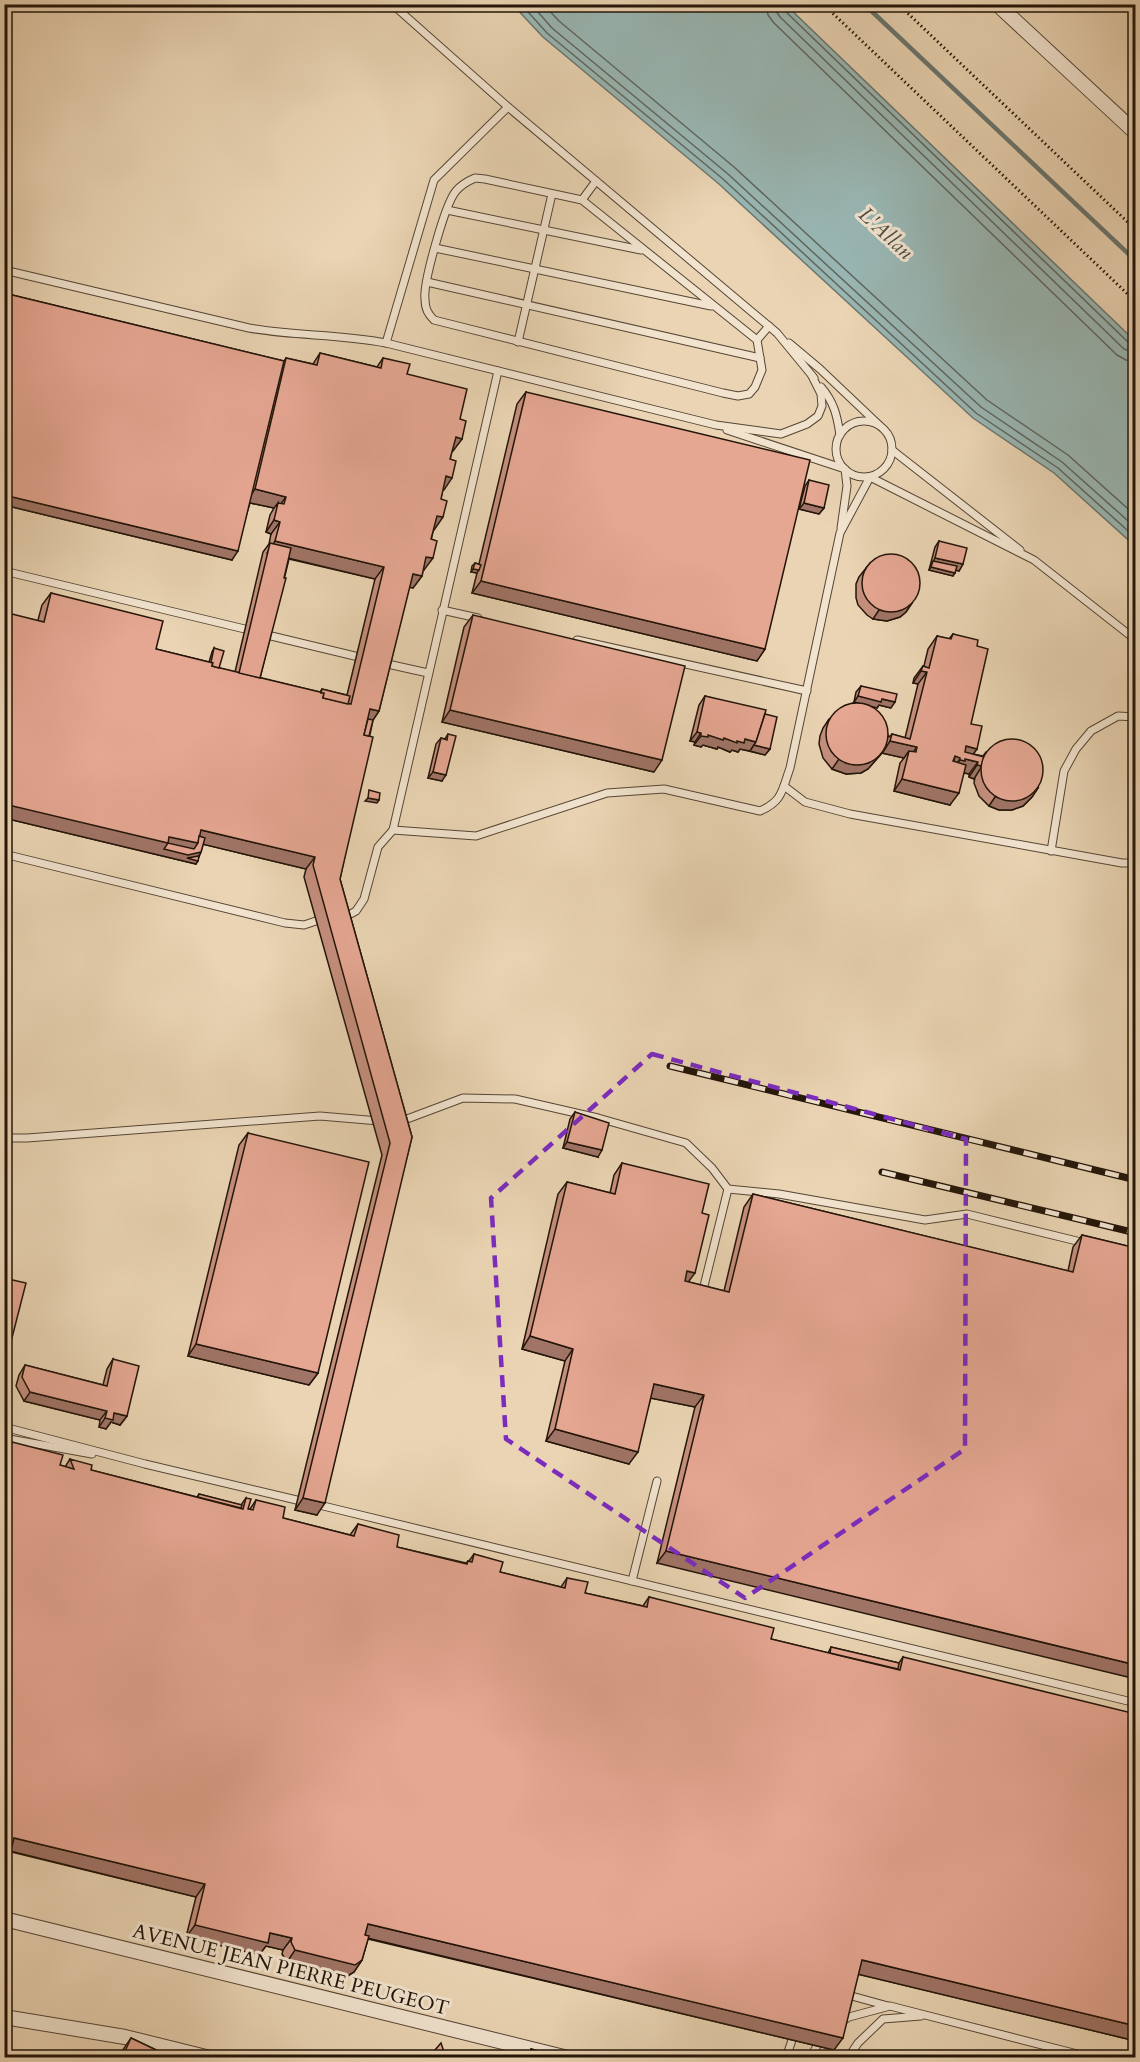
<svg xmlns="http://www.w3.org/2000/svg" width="1140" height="2062" font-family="Cardo,serif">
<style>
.water{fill:#99b7b4;stroke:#6a7670;stroke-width:1.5}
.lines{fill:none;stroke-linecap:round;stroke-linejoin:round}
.shore{stroke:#5e665e;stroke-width:1.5}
.stream{stroke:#6a7670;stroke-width:4.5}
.service-casing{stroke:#554534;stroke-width:9}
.minor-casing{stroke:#554534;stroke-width:16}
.path{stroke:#231509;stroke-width:3;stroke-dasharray:1.5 3;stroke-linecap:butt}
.service{stroke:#f1e3ce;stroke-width:7}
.minor{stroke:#f1e3ce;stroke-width:14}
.rail-casing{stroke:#231509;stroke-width:7}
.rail{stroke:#f1e3ce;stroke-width:4.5;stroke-dasharray:14;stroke-linecap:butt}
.wall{fill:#c58f7e;stroke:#231509;stroke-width:1.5;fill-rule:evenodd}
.shaded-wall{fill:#a07466;stroke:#231509;stroke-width:1.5}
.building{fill:#e5a692;stroke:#231509;stroke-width:1.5}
.marked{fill:none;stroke:#7b2cbf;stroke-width:4.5;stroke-dasharray:12 8;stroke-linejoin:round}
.labels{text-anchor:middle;stroke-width:6;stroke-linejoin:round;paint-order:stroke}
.street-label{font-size:20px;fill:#231509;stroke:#f1e3ce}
.water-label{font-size:21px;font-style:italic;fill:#4c4e45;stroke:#f1e3ce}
</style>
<rect width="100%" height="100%" fill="#ead4b3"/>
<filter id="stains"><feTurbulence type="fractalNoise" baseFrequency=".00333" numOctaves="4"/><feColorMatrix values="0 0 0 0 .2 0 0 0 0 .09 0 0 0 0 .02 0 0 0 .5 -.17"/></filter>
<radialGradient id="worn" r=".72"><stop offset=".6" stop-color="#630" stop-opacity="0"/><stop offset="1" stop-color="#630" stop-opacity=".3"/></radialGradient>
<path class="water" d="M513,5h273l349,336v205l-81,-73 -81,-55 -254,-234 -176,-147z"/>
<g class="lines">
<g class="shore">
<path d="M521,4l26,29 176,146 253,234 82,55 78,70"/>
<path d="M531,4l21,24 176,146 253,233 81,55 74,66"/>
<path d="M543,4l16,17 175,146 253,233 81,55 68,61"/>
<path d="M766,4l2,11 6,8 343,332 9,5 10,2"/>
<path d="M775,4l1,7 4,6 344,332 12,4"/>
<path d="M783,4l2,7 344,332 7,2"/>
</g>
<path class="stream" d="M864,4l272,257"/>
<defs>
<g id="service">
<path d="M392,4l116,103 269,226 37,45"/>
<path d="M475,178l10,1 97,21 175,140 5,30 -7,17 -6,7 -11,2 -15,-3 -289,-73c-6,-6 -9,-11 -9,-21 -2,-16 20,-95 31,-108 5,-6 12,-10 19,-13z"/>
<path d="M582,200l14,-19"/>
<path d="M447,210l194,40"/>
<path d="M435,248l276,58"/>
<path d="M4,270l245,58c45,8 91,6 137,15l330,82 65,9 26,-10 11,-8 4,-10 -1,-12 -9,-18"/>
<path d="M427,282l333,76"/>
<path d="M757,340l12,-14"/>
<path d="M518,342l34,-148"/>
<path d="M386,343l48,-163 74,-73"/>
<path d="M789,343l31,26 59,56"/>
<path d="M821,387c13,15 16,28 19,48"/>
<circle cx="864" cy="449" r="28"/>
<path d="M727,430l118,39 2,17 -6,42"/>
<path d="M892,450l128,100"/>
<path d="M4,571l249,60"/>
<path d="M442,610l36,8"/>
<path d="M263,634l100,24"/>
<path d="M577,640l230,51"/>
<path d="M383,663l45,10"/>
<path d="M784,786l21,16 45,12 272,49h14"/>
<path d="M393,830l83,6 131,-43 57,-4 96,22c23,-10 22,-21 30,-43l50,-235 30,-56 164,83 102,80"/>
<path d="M1051,851l13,-80 12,-22 15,-18 27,-15 18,1"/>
<path d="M4,854l281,69 19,2 12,-4"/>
<path d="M343,918l13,-7 8,-12 14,-52 15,-17 105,-459"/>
<path d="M399,1122l64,-24 52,1 83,19 88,25 26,25 16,21 51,5 146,26 42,-6 118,29"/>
<path d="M4,1138h23l293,-22 59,5"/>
<path d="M702,1294l26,-105"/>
<path d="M4,1427l141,37 160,38"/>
<path d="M4,1438l88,16"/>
<path d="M315,1504l821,199"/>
<path d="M632,1581l25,-100"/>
<path d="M848,1995l40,11"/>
<path d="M841,2022l8,-5 41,-11 203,52"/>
<path d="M786,2058l6,-18"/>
<path d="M810,2058l7,-12"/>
<path d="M848,2058l10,-15 25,-24 38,-3"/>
</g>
<g id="minor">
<path d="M997,4l139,129"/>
<path d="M4,1919l564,139"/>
<path d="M4,2017l121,20 85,21"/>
</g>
</defs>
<use href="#service" class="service-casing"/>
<use href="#minor" class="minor-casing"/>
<g class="path">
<path d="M823,4l313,298"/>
<path d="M898,4l238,226"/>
</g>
<use href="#service" class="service"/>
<use href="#minor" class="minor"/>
<defs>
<g id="rail">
<path d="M670,1066l466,114"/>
<path d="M882,1172l254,61"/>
</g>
</defs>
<use href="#rail" class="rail-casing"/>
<use href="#rail" class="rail"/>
</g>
<g class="wall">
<path d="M4,293l280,68 2,-3 27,6 7,-11 57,14 6,-9 24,16 53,45 2,20 -10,12 -28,119h-1l-1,6 -9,12 -4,-1 -30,124 -6,9 -33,159 72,258 -95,378 -22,-5 87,-355 -78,-278 2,-8 -103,-25 -2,8 -5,12 -192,-46 34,-198 4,-15 9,-12 105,56 53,13 3,-10 2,-4 5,20 16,4 28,-120 6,-8 2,-10 -5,-2 4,-17 4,-7 -24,-5 -18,57 -228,-55zM289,559l86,20 -28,116 -25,-6 -2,3 -60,-14z"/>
<path d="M526,392l239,257 -8,12 -285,-68 5,-20 -6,-1 1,-6 3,-3 4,1 38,-160z"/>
<path d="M809,480l15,28 -5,6 -20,-5 6,-23z"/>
<path d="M939,541l24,23 -4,7 -3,-1 -3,6 -24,-6 6,-23z"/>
<path d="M870,563l42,40 -6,9 -6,5 -13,4 -14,-2 -6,-4 -9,-10 -2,-7v-14l3,-7z"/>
<path d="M473,615l181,157 -212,-50 22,-95z"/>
<path d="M953,634l24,12 -6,78 6,25 -4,5 10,2 3,-4 52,36 -6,9 -9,9 -11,4h-13l-10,-4 -10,-10 -5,-13 1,-6 -1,2 -5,-2v-3l-5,-1 -14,32 -56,-14 6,-28 4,-5 -22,-5 -14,16 -7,4 -15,1 -14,-5 -9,-11 -4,-14 1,-8 3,-8 6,-9 25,-17 2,-10 5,-6 30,22 -12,-3 -2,3 -5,-2 17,31 3,-3 13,4 13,-54 -5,-1 1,-5 9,-12h1l4,-17 9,-13 12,3z"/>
<path d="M705,696l60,18 5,35 -5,6 -25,-6 -2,3 -6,-2 -2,2 -12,-5 -1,2 -14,-4 -2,2 -7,-2 1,-3 -5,-1 9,-36z"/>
<path d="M448,734l-6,47 -14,-3 8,-34 5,-6 4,1z"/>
<path d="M575,1112l23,45 -35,-9 7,-29z"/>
<path d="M248,1133l70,240 -9,12 -121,-29 51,-211z"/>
<path d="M622,1163l80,50 -13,69 35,9 20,-84 9,-13 315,77 5,-24 9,-12 54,13 -479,315 38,-156 -44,-9 -22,66 -83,-23 19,-80 -43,-12 36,-155 9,-12 43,11 4,-18z"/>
<path d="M113,1359l14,57 -7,9 -9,-3 -5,7 -7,-2 1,-7 -76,-19 -8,-15 3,-11 6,-10 78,20 4,-16z"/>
<path d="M12,1442l48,23 5,2 5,-8 21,11 106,27 2,-3 42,11 5,-7 2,11h2l6,-9 27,18 67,17 8,-11 39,23 69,16 2,-2h1l5,-7 26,18 61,15 6,-9 18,15 58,13 6,-9 122,42 57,14 3,-6 68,16 4,-6 233,384 -278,-67 -24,76 -466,-111 -6,21 -8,12 -8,5 -59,-15 -5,-8 1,-4 -17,-4 -7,9 -73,-18 10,-40 -185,-45 -6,-400z"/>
<path d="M131,2038l42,20h-54l3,-7z"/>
<path d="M531,2049l34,9h-40z"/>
</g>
<g class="shaded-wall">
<path d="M456,437l6,2 -9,12 -6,-2z"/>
<path d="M446,476l6,2 -8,12 -6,-1z"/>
<path d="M255,489l31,8 -9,12 1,-6 -4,5 -28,-6z"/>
<path d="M4,495l234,56 -6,9 -228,-55z"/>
<path d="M804,503l20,5 -5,6 -20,-5z"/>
<path d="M437,516l6,1 -9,13 -6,-2z"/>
<path d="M274,520l6,2 -9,12 -5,-2z"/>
<path d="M275,541l109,26 -9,12 -108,-26z"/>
<path d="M426,557l7,1 -9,12 -6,-1z"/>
<path d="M935,558l28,6 -4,7 -27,-7z"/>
<path d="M931,567l24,6 -2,3 -24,-6z"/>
<path d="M473,569l6,1 -2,3 -6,-1z"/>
<path d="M413,574l9,2 -9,12 -9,-2z"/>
<path d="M481,581l284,68 -8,12 -285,-68z"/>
<path d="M912,603l-6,9 -6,5 -13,4 -14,-2 6,-9z"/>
<path d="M921,671l6,1 -9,12 -5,-1z"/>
<path d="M858,696l24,3 13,3 -4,6 -12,-3 -2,3 -23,-6z"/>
<path d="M370,709l9,2 -8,12 -8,-2z"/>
<path d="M450,710l212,50 -8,12 -212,-50z"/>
<path d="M697,732l4,1 -6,9 -5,-1z"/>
<path d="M708,735l29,6 8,-2 11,3 -6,9 -10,-2 -2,3 -6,-2 -2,2 -12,-5 -1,2 -14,-4 -2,2 -7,-2 7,-9z"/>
<path d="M890,741l27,6 -9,12 1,-8 -5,7 -22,-5 -14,16 -7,4 -15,1 -14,-5 7,-10 44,-7z"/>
<path d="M754,745l16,4 -5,6 -15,-4z"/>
<path d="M966,746l11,3 -8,11 9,2 -9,12 -12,-3 -6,1 9,-12h4l-4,-1 -8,11 3,-14z"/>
<path d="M977,765l5,1 -8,13 -5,-2z"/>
<path d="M433,772l13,3 -4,6 -14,-3z"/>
<path d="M902,779l57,14 -9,12 -56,-14z"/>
<path d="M1038,788l-6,9 -9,9 -11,4h-13l-10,-4 6,-9z"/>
<path d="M368,798l11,2 -2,3 -12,-2z"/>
<path d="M4,804l165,33 32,-7 114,27 -9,12 -108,-26 3,9 -4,7 1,2 -2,3 -192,-46z"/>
<path d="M567,1142l35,8 -4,7 -35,-9z"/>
<path d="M687,1271l8,2 -9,12 -7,-2z"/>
<path d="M530,1336l43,13 -8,12 -43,-12z"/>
<path d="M196,1344l122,29 -9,12 -121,-29z"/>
<path d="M654,1384l50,11 -9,12 -50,-10z"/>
<path d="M30,1392l77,19 -7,9 -76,-19z"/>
<path d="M114,1413l13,3 -7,9 -9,-3 -5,7 -7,-2 6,-9z"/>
<path d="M555,1429l83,23 -9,12 -83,-23z"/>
<path d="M303,1498l22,5 -8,12 -22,-5z"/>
<path d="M666,1551l470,114v14l-479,-116z"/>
<path d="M14,1838l191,46 -9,13 -190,-47z"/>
<path d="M368,1924l475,114 -9,12 -475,-114z"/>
<path d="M195,1925l75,8 22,5 -9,12 -17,-4 -7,9 -73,-18z"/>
<path d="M295,1950l67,10 -8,12 -8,5 -59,-15z"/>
<path d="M862,1960l274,66v15l-283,-68z"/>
</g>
<g class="building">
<path d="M4,293l280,68 -46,190 -234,-56z"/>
<path d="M320,353l61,15 2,-10 27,6 -3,10 60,15 -7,30 6,2 -4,18 -6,-2 -6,22 6,2 -4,17 -6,-2 -5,23 6,2 -4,16 -6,-1 -6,23 6,2 -4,17 -7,-1 -4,19 -9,-2 -34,137 -9,-2 -6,26 9,2 -33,142 72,258 -87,366 -22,-5 87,-355 -77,-278 2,-8 -114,-27 -3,13 -29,-6 -1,6 -164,-39v-192l40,10 7,-29 112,28 -7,28 57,14 -1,3 112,27 -1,5 28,6 33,-137 -109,-26 5,-19 -6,-2 4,-17 6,1 2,-7 -31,-8 31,-131 31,7z"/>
<path d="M526,392l284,68 -45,189 -284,-68z"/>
<path d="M809,480l20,5 -5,23 -20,-5z"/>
<path d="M939,541l28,7 -4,16 -28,-6z"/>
<path d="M270,543l21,5 -7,30h2l-26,100 -21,-5z"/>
<circle cx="891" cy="583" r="29"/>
<path d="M933,561l24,5 -2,7 -24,-6z"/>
<path d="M475,563l6,2 -2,5 -6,-1z"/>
<path d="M473,615l212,51 -23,94 -212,-50z"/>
<path d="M953,634l25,6 -1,6 11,3 -17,75 11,2 -5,23 -11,-3 -1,6 19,5 -2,9 -5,-1 1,-3 -13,-3v2l-5,-1v-2l-5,-2 -2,5 13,4 -7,28 -57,-14 7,-28 7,1 1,-5 -27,-6 2,-7 18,5 17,-67 -6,-1 2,-5 6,2 8,-32 14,3z"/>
<path d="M214,648l10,3 -5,17 -7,-2 1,-3 -2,-1z"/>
<path d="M861,686l36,8 -2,8 -13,-3 -1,3 -23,-6z"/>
<path d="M322,689l28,7 -2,8 -25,-6 1,-5h-3z"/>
<path d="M705,696l61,14 -10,32 -11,-3 -1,4 -7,-2v2l-13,-5 -1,2 -15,-5v2l-7,-1v-3l-4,-1z"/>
<circle cx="857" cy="734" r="31"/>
<path d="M765,714l12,3 -7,32 -16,-4 2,-3z"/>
<path d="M368,719l5,1 -4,16 -5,-1z"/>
<path d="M448,734l8,2 -10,39 -13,-3 8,-34 6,2z"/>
<circle cx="1012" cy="770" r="31"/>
<path d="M369,790l11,3 -1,7 -11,-2z"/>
<path d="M199,836l6,2 -4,14 -13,3 -24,-6 4,-6 26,6 4,-6z"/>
<path d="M199,856l-1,5 -11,-3z"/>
<path d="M575,1112l34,11 -7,27 -35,-8z"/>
<path d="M248,1133l121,29 -51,211 -122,-29z"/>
<path d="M622,1163l87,21 -7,29 7,2 -14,58 -8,-2 -2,10 44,11 24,-98 320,78 9,-37 54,13v417l-470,-114 38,-156 -50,-11 -16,68 -83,-23 18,-80 -43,-13 37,-154 48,12z"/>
<path d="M4,1224l5,1 -5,20z"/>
<path d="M4,1278l22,5 -22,86z"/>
<path d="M113,1359l26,7 -12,50 -13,-3 -1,7 -8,-2 2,-7 -77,-19 -8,-15 3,-12 82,21z"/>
<path d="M12,1442l51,13 -3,10 14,4 -4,-10 22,6 -1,5 152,39 3,-11 5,1 -3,10 5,1 3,-10 29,7 -2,11 71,18 4,-12 41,11 -2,12 70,17 1,-3 4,1 2,-8 29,8 -3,10 65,16 2,-10 21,4 -3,11 62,14 2,-10 125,31 -3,11 129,31 3,-13 233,57v312l-274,-66 -19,78 -475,-114 -3,11 4,1 -7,24 -7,5 -60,-15 -4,-8 1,-4 -22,-5 -2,10 -73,-18 10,-41 -191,-46 -10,40v-426l5,1z"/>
<path d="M199,1494l43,11 -1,3 -43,-11z"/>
<path d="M831,1647l68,16 -1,6 -68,-16z"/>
<path d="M131,2038l42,20h-51z"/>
<path d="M441,2043l5,15h-18z"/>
<path d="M531,2049l34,9h-37z"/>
</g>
<path class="marked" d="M652,1054l314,85 -1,310 -220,149 -239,-159 -15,-241z"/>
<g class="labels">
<g class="street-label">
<text transform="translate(291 1969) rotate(14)" y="7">AVENUE JEAN PIERRE PEUGEOT</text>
</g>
<g class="water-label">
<text transform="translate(886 233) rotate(43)" y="7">L'Allan</text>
</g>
</g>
<rect width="1140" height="2062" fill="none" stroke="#ead4b3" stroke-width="24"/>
<rect x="6" y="6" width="1128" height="2050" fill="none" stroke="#231509" stroke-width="3"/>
<rect x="12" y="12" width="1116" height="2038" fill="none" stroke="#231509" stroke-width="1.5"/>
<rect width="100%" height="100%" filter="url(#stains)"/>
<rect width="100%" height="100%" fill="url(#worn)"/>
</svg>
